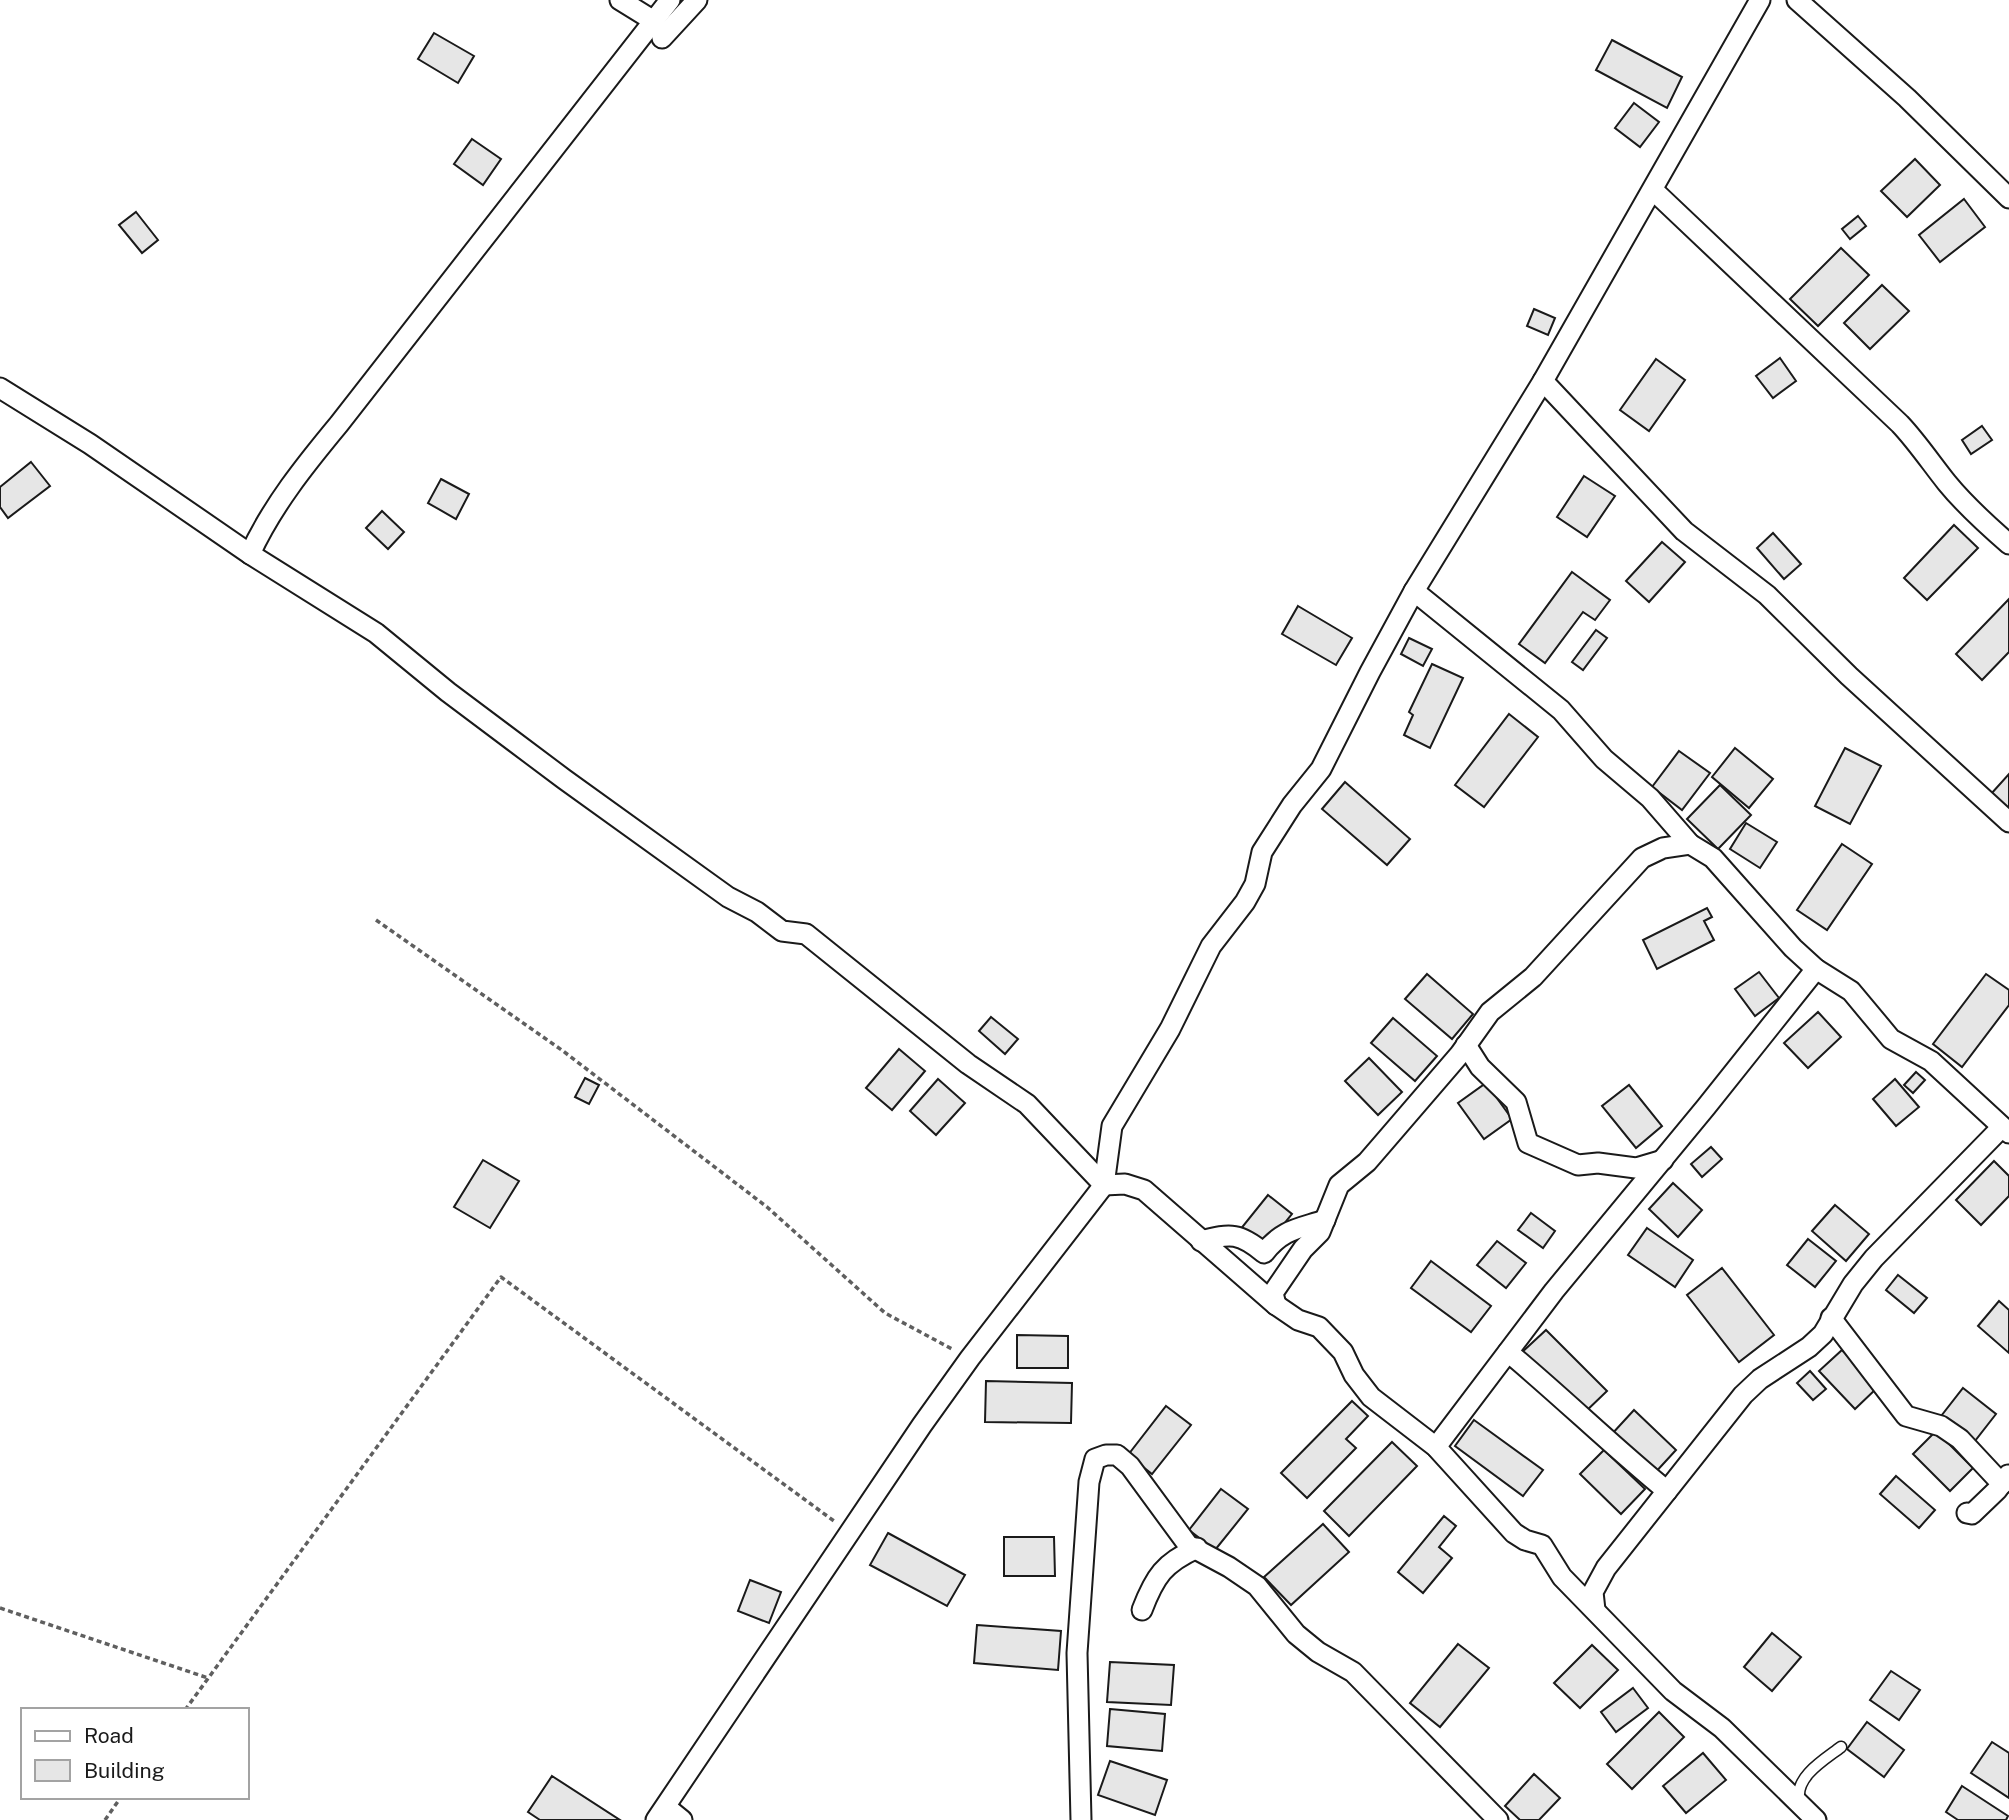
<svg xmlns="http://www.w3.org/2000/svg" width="2009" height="1820" font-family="'Public Sans',sans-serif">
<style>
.building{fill:#e6e6e6;stroke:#1a1a1a;stroke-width:2}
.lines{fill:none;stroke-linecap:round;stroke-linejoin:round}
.lane-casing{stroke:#1a1a1a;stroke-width:13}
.street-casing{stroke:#1a1a1a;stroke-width:23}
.path{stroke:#5f5f5f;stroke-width:3.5;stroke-dasharray:5 3.5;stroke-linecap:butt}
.lane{stroke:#fff;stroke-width:10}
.street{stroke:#fff;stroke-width:19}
</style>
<rect width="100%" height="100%" fill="#fff"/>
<g class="building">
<path d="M434,33l40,23 -16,27 -40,-24z"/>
<path d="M1612,40l70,37 -15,31 -71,-38z"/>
<path d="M1634,103l25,19 -19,25 -25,-19z"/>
<path d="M472,139l29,20 -18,26 -29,-21z"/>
<path d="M1915,159l25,26 -33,32 -26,-26z"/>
<path d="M1964,199l21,28 -45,35 -21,-27z"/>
<path d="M136,212l22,28 -16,13 -23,-28z"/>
<path d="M1858,216l8,10 -16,13 -8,-10z"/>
<path d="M1841,248l28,27 -51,51 -28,-27z"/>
<path d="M1882,285l27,26 -39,38 -26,-26z"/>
<path d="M1534,309l21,9 -7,17 -21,-9z"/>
<path d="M1780,358l16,23 -23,17 -17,-22z"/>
<path d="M1656,359l29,21 -36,51 -29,-21z"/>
<path d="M1982,426l10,14 -21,14 -9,-14z"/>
<path d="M31,462l19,24 -42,32 -8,-11v-20z"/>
<path d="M1584,476l31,20 -28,41 -30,-20z"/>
<path d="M441,479l28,15 -13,25 -28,-16z"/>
<path d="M382,511l22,21 -16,17 -22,-21z"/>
<path d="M1954,525l24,23 -51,52 -23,-22z"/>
<path d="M1773,533l28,31 -17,15 -27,-31z"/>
<path d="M1662,542l23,20 -36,40 -23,-21z"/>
<path d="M1572,572l38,28 -15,20 -12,-8 -38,51 -26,-19z"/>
<path d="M2009,599v53l-27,28 -26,-26z"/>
<path d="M1298,606l54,32 -16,27 -54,-31z"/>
<path d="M1596,630l11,8 -24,32 -11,-8z"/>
<path d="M1409,638l23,11 -9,17 -22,-12z"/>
<path d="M1432,664l31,14 -33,70 -26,-13 9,-20 -4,-3z"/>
<path d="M1509,714l29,23 -54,70 -29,-22z"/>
<path d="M1735,748l38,31 -24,29 -37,-31z"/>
<path d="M1845,748l36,18 -31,58 -35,-18z"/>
<path d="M1679,751l31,22 -28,37 -30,-23z"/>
<path d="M2009,774v36l-18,-16z"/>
<path d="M1345,782l65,57 -23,26 -65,-56z"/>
<path d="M1720,785l31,30 -33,34 -31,-30z"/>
<path d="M1746,823l31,19 -17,26 -30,-19z"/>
<path d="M1842,844l30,20 -45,66 -30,-20z"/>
<path d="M1707,908l5,9 -8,4 10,19 -57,29 -14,-29z"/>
<path d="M1759,972l20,26 -24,18 -20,-27z"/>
<path d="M1427,974l46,40 -21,25 -47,-40z"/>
<path d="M1986,974l23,16v15l-47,62 -29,-23z"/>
<path d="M1818,1012l23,25 -33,31 -24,-25z"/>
<path d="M991,1017l27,22 -13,15 -26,-23z"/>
<path d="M1393,1018l44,38 -22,25 -44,-38z"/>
<path d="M899,1049l26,22 -33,39 -26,-22z"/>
<path d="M1369,1058l33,34 -24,23 -33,-34z"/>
<path d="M1916,1072l9,8 -12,13 -9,-8z"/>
<path d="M585,1078l14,7 -10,19 -14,-7z"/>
<path d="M938,1079l27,24 -29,32 -26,-24z"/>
<path d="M1895,1079l24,28 -23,19 -23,-27z"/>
<path d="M1486,1083l26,36 -28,20 -26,-36z"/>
<path d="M1629,1085l33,41 -26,22 -34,-42z"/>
<path d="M1711,1147l11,12 -20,18 -11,-13z"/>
<path d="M483,1160l36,21 -29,47 -36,-21z"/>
<path d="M1994,1161l15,15v20l-28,29 -25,-25z"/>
<path d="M1673,1183l29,27 -24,27 -29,-28z"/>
<path d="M1268,1195l24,19 -29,36 -24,-19z"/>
<path d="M1835,1205l34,29 -23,27 -34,-30z"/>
<path d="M1531,1213l24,18 -12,17 -25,-18z"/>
<path d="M1647,1228l46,32 -18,27 -47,-32z"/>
<path d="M1808,1239l28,22 -21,26 -28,-22z"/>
<path d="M1497,1241l29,22 -20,25 -29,-23z"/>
<path d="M1431,1261l60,45 -20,26 -60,-44z"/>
<path d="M1722,1268l52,67 -35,27 -52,-67z"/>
<path d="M1898,1275l29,23 -13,15 -28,-23z"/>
<path d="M1999,1301l10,9v43l-31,-27z"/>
<path d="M1546,1330l61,61 -25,24 -62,-61z"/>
<path d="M1017,1335l51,1v32h-51z"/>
<path d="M1842,1350l36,37 -23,22 -36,-38z"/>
<path d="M1810,1371l16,18 -13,11 -16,-17z"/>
<path d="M986,1381l86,2 -1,40 -86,-1z"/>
<path d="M1963,1388l33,26 -25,32 -33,-26z"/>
<path d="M1352,1401l16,15 -22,23 10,9 -49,50 -26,-25z"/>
<path d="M1166,1406l25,19 -39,49 -24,-19z"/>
<path d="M1634,1410l42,40 -23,25 -42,-40z"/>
<path d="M1474,1420l69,50 -20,26 -68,-50z"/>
<path d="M1936,1431l37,37 -23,23 -37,-37z"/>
<path d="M1392,1442l25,24 -68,70 -25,-25z"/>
<path d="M1604,1450l41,39 -24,25 -41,-40z"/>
<path d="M1896,1476l39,34 -16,18 -39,-34z"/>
<path d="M1221,1489l27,20 -33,41 -26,-20z"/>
<path d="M1444,1516l12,10 -17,21 13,11 -29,35 -25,-21z"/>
<path d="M1323,1524l26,28 -58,53 -27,-28z"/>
<path d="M888,1533l77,42 -18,31 -77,-41z"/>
<path d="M1004,1537h50l1,39h-51z"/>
<path d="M750,1580l31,12 -12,31 -31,-12z"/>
<path d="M977,1625l84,6 -3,39 -84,-7z"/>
<path d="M1772,1633l29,24 -29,34 -28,-24z"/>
<path d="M1458,1644l31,24 -49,59 -30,-24z"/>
<path d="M1592,1645l26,25 -38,38 -26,-25z"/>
<path d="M1110,1662l64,3 -3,40 -64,-3z"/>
<path d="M1891,1671l29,19 -21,30 -29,-20z"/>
<path d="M1633,1688l15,20 -32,24 -15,-20z"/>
<path d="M1110,1709l55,5 -3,37 -55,-5z"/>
<path d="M1659,1712l25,25 -52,52 -25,-25z"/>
<path d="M1867,1722l37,28 -20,27 -37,-28z"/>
<path d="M1992,1742l17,11v45l-38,-25z"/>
<path d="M1703,1753l23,27 -40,33 -23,-27z"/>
<path d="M1110,1761l57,19 -12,35 -57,-20z"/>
<path d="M1534,1774l26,24 -21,22h-19l-15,-14z"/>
<path d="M552,1776l68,44h-80l-12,-8z"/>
<path d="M1962,1786l46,30 -2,4h-48l-12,-8z"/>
</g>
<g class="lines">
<defs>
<path id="lane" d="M1799,1799c-3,-23 25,-39 42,-52"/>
<g id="street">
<path d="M620,0l34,21"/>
<path d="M1797,0l110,98 102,100"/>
<path d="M662,38l35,-38"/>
<path d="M1653,190l247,234c17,18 31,39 47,59 18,22 40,42 62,61"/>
<path d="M1543,381l141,150 83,64 82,81 160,146"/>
<path d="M0,388l90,56 160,110 126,79 72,59 116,87 164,118 29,15 25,19 24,3 162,130 59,40 77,81 21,-1 19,6 132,115 22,15 21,7 24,25 11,23 17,22 65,50 78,86 11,7 17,5 20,32 111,114 49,37 94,92"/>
<path d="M250,554c22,-48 55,-89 89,-130l331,-424"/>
<path d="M1414,591l147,119 43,49 46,39 40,46 23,14 80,90 23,21 35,22 40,48 40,22 78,72"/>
<path d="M1466,1045l14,22 36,35 12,41 50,22 20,-2 38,5 27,-8"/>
<path d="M1201,1241c30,-8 39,-8 63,12 19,-24 34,-24 61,-33"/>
<path d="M1276,1305l-3,-12 30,-44 17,-17 19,-47 28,-23 19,-22 74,-86 30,-42 43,-35 109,-119 21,-10 27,-4"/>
<path d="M1831,1318l75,98 35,10 19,13 42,45"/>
<path d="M1508,1352c54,45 104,94 159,139"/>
<path d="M1436,1447l118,-156 152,-184 110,-138"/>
<path d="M1967,1513l5,1 25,-24 11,-15"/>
<path d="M1142,1610c13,-34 22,-47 55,-62"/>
<path d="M1595,1610l-2,-18 13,-24 137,-173 17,-16 49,-32 14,-13 30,-50 21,-26 128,-131"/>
<path d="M666,1807l16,13"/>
<path d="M656,1820l266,-395 48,-67 134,-173 8,-59 58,-97 41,-83 34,-44 10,-18 7,-32 30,-47 29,-36 49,-97 44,-81 129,-210 217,-381"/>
<path d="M1081,1820l-4,-167 12,-171 6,-23 11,-4h11l13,11 58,79 41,22 28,19 39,48 22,18 35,20 145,148"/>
</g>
</defs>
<use href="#lane" class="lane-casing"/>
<use href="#street" class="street-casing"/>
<g class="path">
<path d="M376,920l187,131 204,156 118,106 67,36"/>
<path d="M0,1608l208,70"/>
<path d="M185,1710l316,-433 333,244"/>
<path d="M105,1820l16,-23"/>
</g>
<use href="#lane" class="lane"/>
<use href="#street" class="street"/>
</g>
<rect x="21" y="1708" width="228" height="91" fill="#ffffff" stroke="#a3a3a3" stroke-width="2"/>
<rect x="35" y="1731" width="35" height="10" fill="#ffffff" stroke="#a3a3a3" stroke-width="2"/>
<text x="84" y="1743" font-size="21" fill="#1a1a1a">Road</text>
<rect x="35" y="1760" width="35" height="21" fill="#e6e6e6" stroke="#a3a3a3" stroke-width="2"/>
<text x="84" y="1778" font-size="21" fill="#1a1a1a">Building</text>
</svg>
